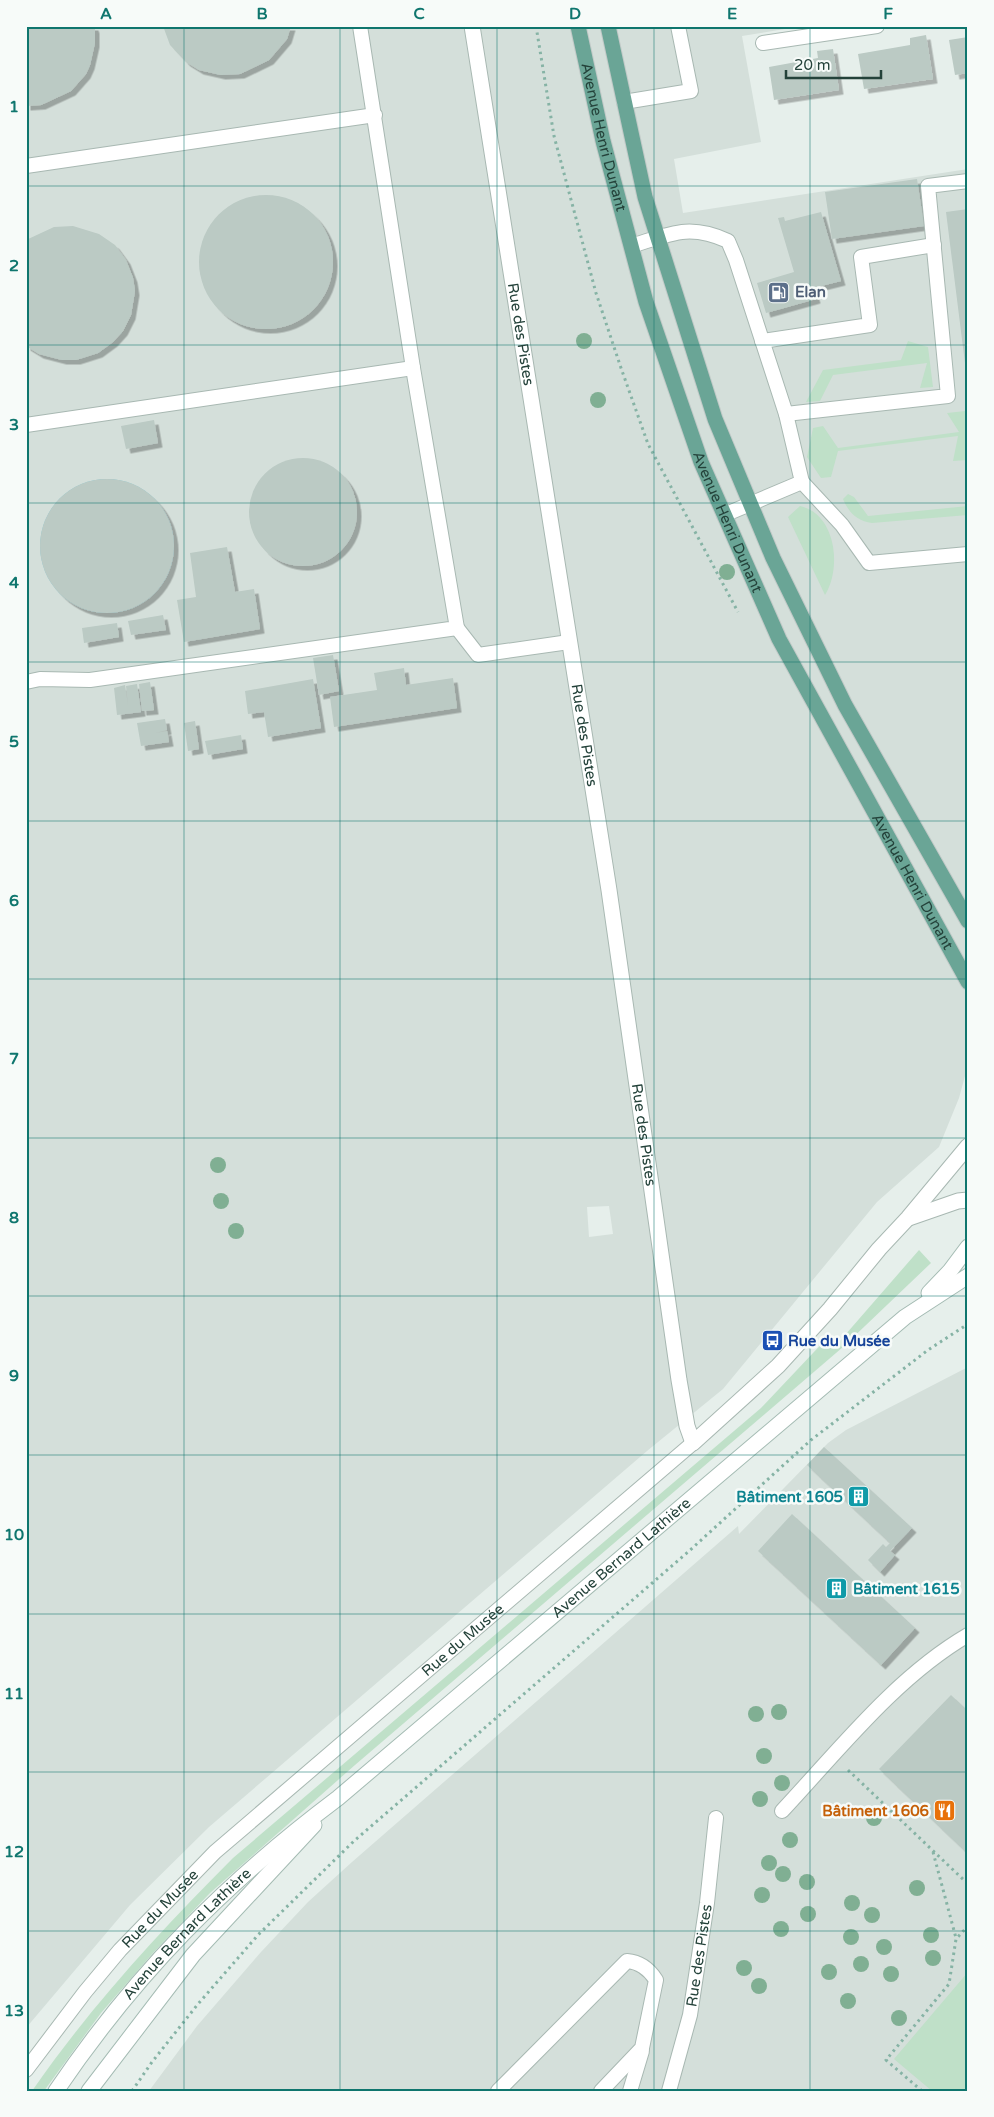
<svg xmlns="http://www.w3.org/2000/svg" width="994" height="2117" font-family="'Varela Round',sans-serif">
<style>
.built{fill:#d4dfda;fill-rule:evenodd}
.green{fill:#bfe0c8}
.water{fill:#8ec9d4}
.building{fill:#bbcac4;filter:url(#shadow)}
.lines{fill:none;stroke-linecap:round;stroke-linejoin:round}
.service-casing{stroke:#a8b8b2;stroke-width:16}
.minor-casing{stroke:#a8b8b2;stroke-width:17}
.secondary-casing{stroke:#a4bbb3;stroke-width:17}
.primary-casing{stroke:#c2cac8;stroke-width:17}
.path{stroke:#86b3a5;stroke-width:3;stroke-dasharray:2.5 4;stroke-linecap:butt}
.service{stroke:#fff;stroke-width:14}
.minor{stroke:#fff;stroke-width:15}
.secondary{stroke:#fff;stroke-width:15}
.primary{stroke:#6aa596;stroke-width:15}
.tree{fill:#80af93}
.grid{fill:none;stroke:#0f766e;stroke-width:1;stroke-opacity:0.55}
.labels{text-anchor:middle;stroke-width:5;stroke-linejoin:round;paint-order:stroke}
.street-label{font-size:15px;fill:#24423a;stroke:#f7fbf9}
.service-label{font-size:15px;font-weight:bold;fill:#4e5e75;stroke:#f7fbf9;text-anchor:start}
.transit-label{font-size:15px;font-weight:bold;fill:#164399;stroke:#f7fbf9;text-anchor:start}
.culture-label{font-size:15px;font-weight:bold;fill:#0d838f;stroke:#f7fbf9;text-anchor:end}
.food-label{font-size:15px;font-weight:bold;fill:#c56008;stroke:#f7fbf9;text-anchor:end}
.neatline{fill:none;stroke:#0f766e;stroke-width:2}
.grid-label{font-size:16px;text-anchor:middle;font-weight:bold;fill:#0f766e}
</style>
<defs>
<filter id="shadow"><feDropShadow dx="4.5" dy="4.5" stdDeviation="0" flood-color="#0004"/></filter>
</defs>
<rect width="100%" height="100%" fill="#e6efeb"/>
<g class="built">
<path d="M26,26h777l-61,10 19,106 -87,17 9,54 285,-44v896l-9,33 -20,49 -62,55 -154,187 -76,62 -438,376 -79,78 -104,123zM609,1206l4,28 -24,3 -2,-30z"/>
<path d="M968,1367v724h-819l48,-65 64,-74 47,-50 44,-40 386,-336 1,8 89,-91 18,-13z"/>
</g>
<g class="green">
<path d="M908,341l20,6 5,40 -13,1 7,-25 -94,12 -13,26 -14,1 17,-32 78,-10z"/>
<path d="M965,411l3,18v31l-15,1 5,-25 -120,15 -7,26 -10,1 -14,-21 6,-29 10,-2 15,22 121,-16 -12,-19z"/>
<path d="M848,494l6,3 14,19 100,-10v9l-96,8c-15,-2 -23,-10 -29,-24z"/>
<path d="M800,506c36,8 42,62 25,89l-37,-78z"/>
<path d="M919,1250l12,13 -88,84 -488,418 -145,128 -57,60 -52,60 -57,78h-12c59,-85 128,-160 201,-233l528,-450 69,-73 9,7z"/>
<path d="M968,1972v119h-36l-38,-32z"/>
</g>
<circle class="water" cx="107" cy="546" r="67"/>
<g class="building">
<path d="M26,26h68l1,3v14l-5,22 -4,9 -15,17 -30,14 -15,1z"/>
<path d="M163,26h128l-4,13 -18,21 -29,14 -19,1 -22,-5 -13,-8 -16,-17z"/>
<path d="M926,35l7,44 -69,10 -6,-35 52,-9v-7z"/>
<path d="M968,37v36l-13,2 -6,-35z"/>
<path d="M833,49l6,41 -65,10 -5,-33 49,-9 -1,-7z"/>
<path d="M917,179l7,47 -92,13 -7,-47z"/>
<circle cx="266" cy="262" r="67"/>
<path d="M968,209v170h-1l-21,-167z"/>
<path d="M821,212l20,69 -28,7 3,11 -50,14 -9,-30 37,-11 -16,-54 6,-1 1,4z"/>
<path d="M73,226l26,8 16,11 11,15 7,18 2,13 -4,24 -8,16 -10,11 -15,11 -22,7h-14l-23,-6 -13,-8v-106l28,-13z"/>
<path d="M154,420l4,23 -32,6 -5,-23z"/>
<circle cx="303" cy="512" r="54"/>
<circle cx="107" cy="546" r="67"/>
<path d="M227,547l8,45 19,-3 6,40 -76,13 -7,-42 19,-3 -6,-44z"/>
<path d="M163,615l3,15 -35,5 -3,-14z"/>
<path d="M117,623l2,14 -35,6 -2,-15z"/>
<path d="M333,655l6,36 -20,4 -6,-37z"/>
<path d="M404,668l2,17 47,-7 4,30 -123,19 -4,-30 47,-7 -3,-17z"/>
<path d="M313,679l8,49 -53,9 -4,-25 -16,2 -3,-23z"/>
<path d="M150,682l4,28 -12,1 -3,-27z"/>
<path d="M137,684l4,28 -24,3 -3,-27 11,-3 3,20 -2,-19z"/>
<path d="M165,719l2,11 -12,3 12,-2 2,11 -28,4 -4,-23z"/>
<path d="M195,721l4,28 -11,2 -4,-28z"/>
<path d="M241,735l2,14 -35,6 -3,-14z"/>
<path d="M824,1447l88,81 -22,23 5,4 -15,17 -12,-12 15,-16 3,3 4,-4 -83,-78z"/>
<path d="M792,1514l123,114 -34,37 -123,-114z"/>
<path d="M951,1695l17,16v143l-89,-85z"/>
</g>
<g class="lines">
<defs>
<g id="service">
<path d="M763,43l114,-17"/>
<path d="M624,102l67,-11 -13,-65"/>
<path d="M26,166l349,-51"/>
<path d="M631,246c39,-12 58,-23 97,-5l8,19 50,154 16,68 -78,33"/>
<path d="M762,341l108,-16 -9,-68 73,-12"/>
<path d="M786,414l162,-18 -20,-210 40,-5"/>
<path d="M26,425l387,-57"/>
<path d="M802,482l40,43 27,38 99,-9"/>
<path d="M457,628l21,27 91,-13"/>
<path d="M26,682l14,-3 50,1 367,-52 -44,-260 -53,-342"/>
<path d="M782,1811c57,-61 114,-134 186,-176"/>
<path id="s1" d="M26,2070l59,-78 35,-42 95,-98 478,-409"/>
<path d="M498,2091l129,-130c13,1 22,8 29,19l-14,68 -41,43"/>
<path d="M630,2091l12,-40"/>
<path id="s2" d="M669,2091l21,-76 17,-112 9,-85"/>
</g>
<g id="minor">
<path id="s3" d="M472,26l137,864 70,490 8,46 6,17 85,-77 52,-57 49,-60 29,-31 60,-72"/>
<path d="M909,1218l49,-17 10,-1"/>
</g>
<g id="secondary">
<path d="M929,1293l21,-22 18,-24"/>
<path id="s4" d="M56,2091c80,-118 169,-208 282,-293l567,-481 63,-41"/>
<path d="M89,2091l104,-136 121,-130"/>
</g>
<g id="primary">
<path id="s5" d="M578,26l25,115 43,161 55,160 78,177 189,343"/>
<path d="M608,26l37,171 70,222 58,139 72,147 123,216"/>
</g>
</defs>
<use href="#service" class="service-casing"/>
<use href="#minor" class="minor-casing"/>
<use href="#secondary" class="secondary-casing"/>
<use href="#primary" class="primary-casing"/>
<g class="path">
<path d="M536,26l18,110 42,157 25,75 27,76 90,168"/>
<path d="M848,1770l120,114"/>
<path d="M933,1852l23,86"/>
<path d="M132,2091l20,-29 46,-58 60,-69 96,-94 334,-289 123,-112 117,-90 40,-26"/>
<path d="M922,2091l-36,-31 63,-76 7,-45 12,-13"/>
</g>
<use href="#service" class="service"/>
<use href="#minor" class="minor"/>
<use href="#secondary" class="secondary"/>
<use href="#primary" class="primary"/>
</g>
<g class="tree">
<circle cx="584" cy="341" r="8"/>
<circle cx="598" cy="400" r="8"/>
<circle cx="727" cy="572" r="8"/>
<circle cx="218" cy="1165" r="8"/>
<circle cx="221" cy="1201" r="8"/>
<circle cx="236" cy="1231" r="8"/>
<circle cx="779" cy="1712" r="8"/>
<circle cx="756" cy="1714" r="8"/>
<circle cx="764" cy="1756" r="8"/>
<circle cx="782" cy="1783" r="8"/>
<circle cx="760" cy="1799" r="8"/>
<circle cx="874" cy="1818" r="8"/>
<circle cx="790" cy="1840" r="8"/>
<circle cx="769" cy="1863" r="8"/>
<circle cx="783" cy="1874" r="8"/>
<circle cx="807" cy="1882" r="8"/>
<circle cx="917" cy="1888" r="8"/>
<circle cx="762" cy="1895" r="8"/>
<circle cx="852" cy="1903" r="8"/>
<circle cx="808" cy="1914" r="8"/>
<circle cx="872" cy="1915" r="8"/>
<circle cx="781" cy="1929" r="8"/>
<circle cx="931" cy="1935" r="8"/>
<circle cx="851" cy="1937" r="8"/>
<circle cx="884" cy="1947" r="8"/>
<circle cx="933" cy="1958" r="8"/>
<circle cx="861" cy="1964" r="8"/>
<circle cx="744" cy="1968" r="8"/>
<circle cx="829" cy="1972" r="8"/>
<circle cx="891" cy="1974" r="8"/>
<circle cx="759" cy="1986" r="8"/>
<circle cx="848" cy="2001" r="8"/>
<circle cx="899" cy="2018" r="8"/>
</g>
<path class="grid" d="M184,26v2065M340,26v2065M497,26v2065M654,26v2065M810,26v2065M26,186h942M26,345h942M26,503h942M26,662h942M26,821h942M26,979h942M26,1138h942M26,1296h942M26,1455h942M26,1614h942M26,1772h942M26,1931h942"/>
<defs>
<symbol id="fuel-square" viewBox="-11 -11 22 22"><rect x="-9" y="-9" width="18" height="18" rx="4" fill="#5c6f8a" stroke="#f7fbf9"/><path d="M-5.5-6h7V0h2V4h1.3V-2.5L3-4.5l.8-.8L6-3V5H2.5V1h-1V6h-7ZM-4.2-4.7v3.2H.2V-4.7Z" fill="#fff"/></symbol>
<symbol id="bus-square" viewBox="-11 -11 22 22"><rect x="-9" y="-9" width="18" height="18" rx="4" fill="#1a4fb4" stroke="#f7fbf9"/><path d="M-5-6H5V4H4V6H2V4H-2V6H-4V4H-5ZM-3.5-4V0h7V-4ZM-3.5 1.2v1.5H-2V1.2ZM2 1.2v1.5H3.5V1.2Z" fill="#fff"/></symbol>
<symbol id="building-square" viewBox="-11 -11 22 22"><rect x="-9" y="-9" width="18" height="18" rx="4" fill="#0f9aa8" stroke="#f7fbf9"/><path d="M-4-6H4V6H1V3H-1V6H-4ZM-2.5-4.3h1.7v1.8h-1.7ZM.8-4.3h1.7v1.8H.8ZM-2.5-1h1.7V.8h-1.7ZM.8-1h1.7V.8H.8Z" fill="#fff"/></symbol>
<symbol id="restaurant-square" viewBox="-11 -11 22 22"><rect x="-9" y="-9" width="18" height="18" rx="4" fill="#e8710a" stroke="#f7fbf9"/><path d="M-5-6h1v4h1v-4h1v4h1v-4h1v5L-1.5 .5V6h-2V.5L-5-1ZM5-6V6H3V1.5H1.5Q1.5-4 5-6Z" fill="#fff"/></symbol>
</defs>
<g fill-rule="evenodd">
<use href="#fuel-square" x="766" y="280" width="25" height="25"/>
<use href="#bus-square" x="760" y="1328" width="25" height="25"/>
<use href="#building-square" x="846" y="1484" width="25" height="25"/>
<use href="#building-square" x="824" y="1576" width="25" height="25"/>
<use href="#restaurant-square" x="932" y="1798" width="25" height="25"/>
</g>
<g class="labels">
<g class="street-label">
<text dy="5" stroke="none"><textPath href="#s5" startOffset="114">Avenue Henri Dunant</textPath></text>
<text dy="5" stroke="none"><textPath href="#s3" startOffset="312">Rue des Pistes</textPath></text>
<text dy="5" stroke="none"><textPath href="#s5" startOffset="519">Avenue Henri Dunant</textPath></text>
<text dy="5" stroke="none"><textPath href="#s3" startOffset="718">Rue des Pistes</textPath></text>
<text dy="5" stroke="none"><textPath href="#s5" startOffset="924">Avenue Henri Dunant</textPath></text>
<text dy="5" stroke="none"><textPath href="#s3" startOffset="1122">Rue des Pistes</textPath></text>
<text dy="5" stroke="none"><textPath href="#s4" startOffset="780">Avenue Bernard Lathière</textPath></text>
<text dy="5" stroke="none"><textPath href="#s1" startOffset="615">Rue du Musée</textPath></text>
<text dy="5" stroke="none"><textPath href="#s1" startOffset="210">Rue du Musée</textPath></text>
<text dy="5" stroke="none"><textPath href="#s4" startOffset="205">Avenue Bernard Lathière</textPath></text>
<text dy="5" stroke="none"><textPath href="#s2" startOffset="139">Rue des Pistes</textPath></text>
</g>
<g class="service-label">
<text x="795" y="297">Elan</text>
</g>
<g class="transit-label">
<text x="788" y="1346">Rue du Musée</text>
</g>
<g class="culture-label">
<text x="843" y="1502">Bâtiment 1605</text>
<text x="853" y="1594" text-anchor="start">Bâtiment 1615</text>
</g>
<g class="food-label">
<text x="929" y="1816">Bâtiment 1606</text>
</g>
</g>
<rect width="994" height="2117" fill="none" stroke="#f7fbf9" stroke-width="55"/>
<path d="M786 70v8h95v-8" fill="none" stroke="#24423a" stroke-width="2.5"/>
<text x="794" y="70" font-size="15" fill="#24423a" stroke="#f7fbf9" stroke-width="4" paint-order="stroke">20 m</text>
<rect x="28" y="28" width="938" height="2062" class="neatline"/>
<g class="grid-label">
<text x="106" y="19">A</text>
<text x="262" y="19">B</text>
<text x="419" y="19">C</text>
<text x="575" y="19">D</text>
<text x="732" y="19">E</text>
<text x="888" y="19">F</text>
<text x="14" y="112">1</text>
<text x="14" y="271">2</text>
<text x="14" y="430">3</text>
<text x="14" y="588">4</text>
<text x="14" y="747">5</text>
<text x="14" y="906">6</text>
<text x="14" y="1064">7</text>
<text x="14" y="1223">8</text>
<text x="14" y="1381">9</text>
<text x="14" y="1540">10</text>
<text x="14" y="1699">11</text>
<text x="14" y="1857">12</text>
<text x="14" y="2016">13</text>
</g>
</svg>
